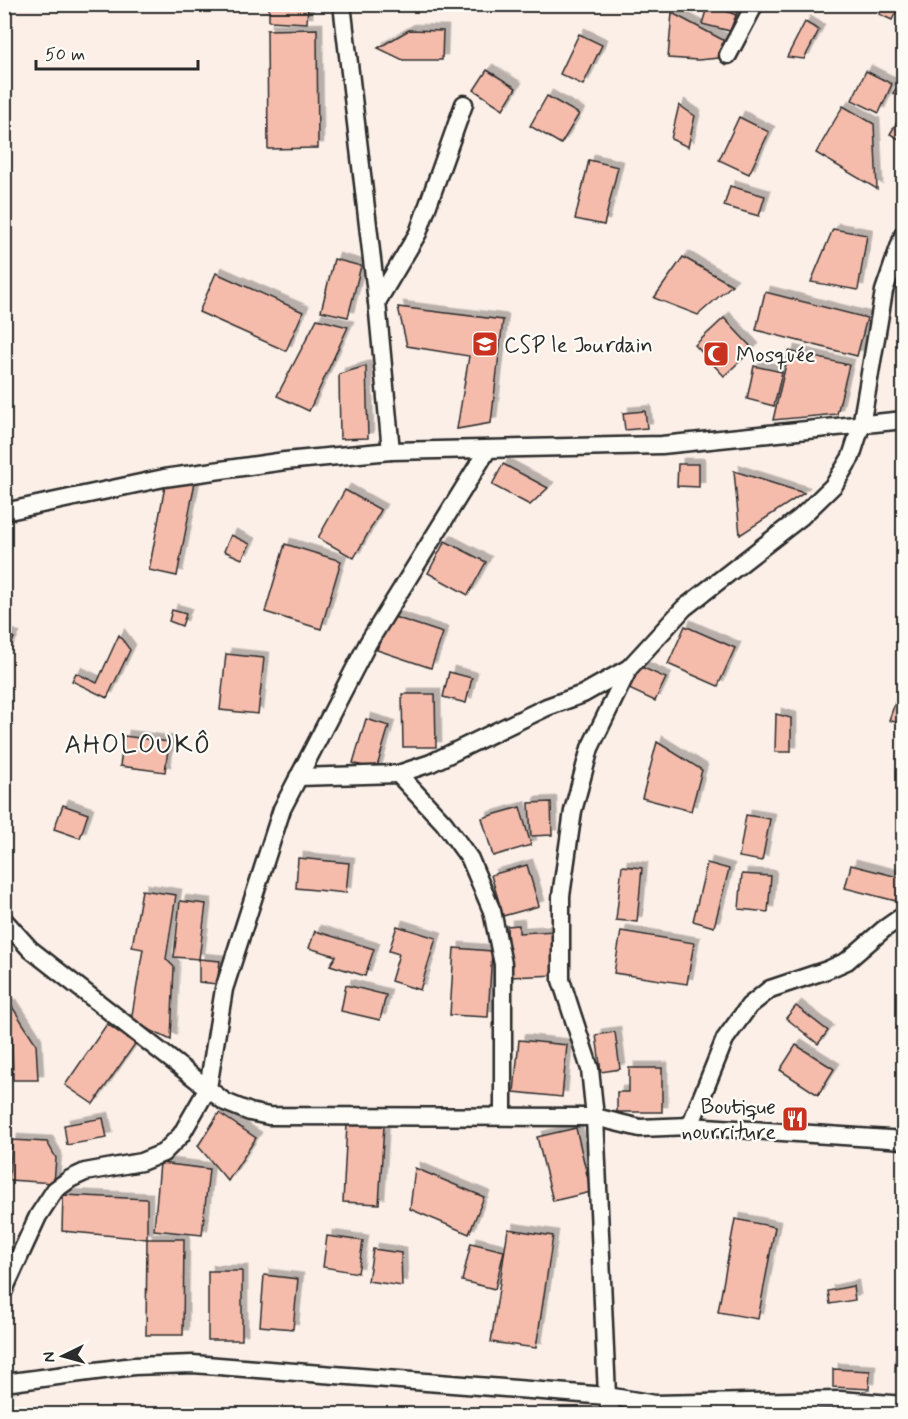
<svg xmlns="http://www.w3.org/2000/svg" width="908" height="1419" font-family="Mynerve,sans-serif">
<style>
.building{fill:#f5bcac;stroke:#2b2b2b;stroke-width:1.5;filter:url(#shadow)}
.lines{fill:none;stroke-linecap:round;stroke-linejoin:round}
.minor-casing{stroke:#2b2b2b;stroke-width:21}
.minor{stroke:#fdfcf7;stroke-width:16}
.labels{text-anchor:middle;stroke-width:4.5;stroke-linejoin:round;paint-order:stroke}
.poi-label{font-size:22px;fill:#2b2b2b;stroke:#fdfcf7;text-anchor:start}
.quarter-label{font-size:26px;letter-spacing:1.5px;fill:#2b2b2b;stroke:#fdfcf7}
</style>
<defs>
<filter id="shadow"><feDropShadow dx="5.5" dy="-5.5" stdDeviation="0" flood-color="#0004"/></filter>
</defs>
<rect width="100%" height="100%" fill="#fbefe8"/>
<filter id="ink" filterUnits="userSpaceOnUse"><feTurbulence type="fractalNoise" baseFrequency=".0167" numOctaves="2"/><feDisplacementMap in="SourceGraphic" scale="12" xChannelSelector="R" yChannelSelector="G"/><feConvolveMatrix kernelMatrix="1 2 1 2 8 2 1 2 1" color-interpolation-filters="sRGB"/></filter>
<g filter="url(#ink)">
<g class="building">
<path d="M269,4h39l-1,19 -38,-2z"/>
<path d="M704,4h36l-4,11z"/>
<path d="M708,4l28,11 -6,16 -28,-7z"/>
<path d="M883,4h17l-8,16 -13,-6z"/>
<path d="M672,13l51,27 -4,18 -21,2 -30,-2z"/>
<path d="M805,22l14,8 -15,29 -17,-2z"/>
<path d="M317,29l1,119 -50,1 -1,-119z"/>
<path d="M409,30l34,1 -1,29h-39l-25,-12z"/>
<path d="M579,34l23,11 -19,40 -23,-11z"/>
<path d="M487,70l29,18 -13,21 -29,-19z"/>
<path d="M866,71l26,13 -13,29 -27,-13z"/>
<path d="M904,77v23l-11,-7z"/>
<path d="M547,96l32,18 -18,30 -31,-18z"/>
<path d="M679,105l16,11 -7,31 -17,-8z"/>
<path d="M843,106l31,18 3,65 -61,-36z"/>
<path d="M904,111v31l-14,-8z"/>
<path d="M739,117l30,15 -20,42 -30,-14z"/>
<path d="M589,160l29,7 -14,58 -29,-6z"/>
<path d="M730,186l35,10 -6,20 -35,-10z"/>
<path d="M833,229l34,6 -9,55 -47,-8z"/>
<path d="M683,257l49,28 -34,30 -44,-17z"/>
<path d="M334,259l27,7 -13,51 -27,-6z"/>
<path d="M216,273l87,39 -17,39 -87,-39z"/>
<path d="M765,292l102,26 -10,38 -101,-26z"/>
<path d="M398,307l105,13 -12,103 -34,6 12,-73 -62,-10z"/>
<path d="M724,318l29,31 -29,27 -29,-31z"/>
<path d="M317,319l31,8 -39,84 -32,-15z"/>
<path d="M789,351l60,14 -12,49 -64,6z"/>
<path d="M366,366l2,72 -28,1 -1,-65z"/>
<path d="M754,366l28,6 -8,34 -27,-7z"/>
<path d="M645,411l2,17 -22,2 -2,-17z"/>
<path d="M503,464l45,24 -18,17 -38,-20z"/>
<path d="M678,464h21v23l-22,-1z"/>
<path d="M734,471l70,22 -64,42z"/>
<path d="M195,482l-18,94 -28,-6 16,-84z"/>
<path d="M345,490l36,20 -27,48 -36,-20z"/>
<path d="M231,535l19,9 -8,15 -18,-8z"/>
<path d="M445,541l41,21 -18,33 -40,-22z"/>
<path d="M285,544l56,17 -20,68 -56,-17z"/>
<path d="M172,610l14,4 -4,12 -13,-5z"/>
<path d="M388,615l55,18 -12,35 -54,-18z"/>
<path d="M685,626l50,22 -17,38 -50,-22z"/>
<path d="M4,633l10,5 -10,19z"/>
<path d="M119,635l11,15 -23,48 -35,-17 4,-8 21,10z"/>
<path d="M226,654l38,4 -6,56 -38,-4z"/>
<path d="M639,666l27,12 -11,23 -26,-12z"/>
<path d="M449,672l23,6 -6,25 -23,-6z"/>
<path d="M900,689l4,1v35l-15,-5z"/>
<path d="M402,694h33l1,53h-33z"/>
<path d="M776,714l15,4v34h-16z"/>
<path d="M366,719l23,7 -13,44 -23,-7z"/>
<path d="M124,736l45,6 -4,30 -45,-6z"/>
<path d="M657,742l45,28 -11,41 -49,-13z"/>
<path d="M551,802l1,33 -21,1 -2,-33z"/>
<path d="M63,805l25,9 -8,24 -26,-9z"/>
<path d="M520,807l11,38 -38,11 -11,-38z"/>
<path d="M746,815l24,4 -8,42 -23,-4z"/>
<path d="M298,858l51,5 -3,30 -50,-5z"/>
<path d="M707,863l22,6 -15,58 -21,-6z"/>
<path d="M527,865l12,41 -36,10 -12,-41z"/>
<path d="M851,865l51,13 -6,23 -51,-13z"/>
<path d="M622,866l20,2 -5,54 -21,-2z"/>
<path d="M742,874l29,2 -3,36 -29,-3z"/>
<path d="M142,890l34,5 -10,64 8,8 -3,73 -40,-19 12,-72 -11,-2z"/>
<path d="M180,901l26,3 -7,55 -25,-2z"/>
<path d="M519,925v8l37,-2 2,44 -49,2 -2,-51z"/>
<path d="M397,926l39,12 -16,52 -29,-9 8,-27 -10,-3z"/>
<path d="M315,931l59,18 -9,27 -35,-11 6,-9 -27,-8z"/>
<path d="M621,931l73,12 -7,41 -73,-11z"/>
<path d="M454,948l38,3 -4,66 -38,-2z"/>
<path d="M199,959l21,2 -3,23 -18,-2z"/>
<path d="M346,985l40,10 -6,25 -39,-9z"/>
<path d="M4,1005h7l25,39 2,36h-25l-1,-41h-8z"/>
<path d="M796,1006l32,25 -10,13 -32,-26z"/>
<path d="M107,1024l28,20 -42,60 -28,-19z"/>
<path d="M615,1032l5,37 -19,3 -5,-37z"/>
<path d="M519,1040l48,5 -5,52 -48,-5z"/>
<path d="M796,1045l38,24 -16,26 -38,-25z"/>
<path d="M629,1068h33v44h-45v-20h12z"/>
<path d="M219,1113l37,25 -28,43 -30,-35z"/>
<path d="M103,1118l4,20 -40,7 -3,-20z"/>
<path d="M347,1124l37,2 -5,78 -36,-2z"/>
<path d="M576,1128l15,64 -38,9 -16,-64z"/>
<path d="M12,1140l35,2 9,16 -2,25 -45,-3z"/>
<path d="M160,1163l49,6 -7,66 -48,-5z"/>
<path d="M415,1168l69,29 -15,37 -59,-25z"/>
<path d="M63,1195l84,4v40l-85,-8z"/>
<path d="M735,1219l40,8 -17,92 -40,-7z"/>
<path d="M508,1229l45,7 -17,112 -45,-6z"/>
<path d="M327,1236l36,5 -5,32 -35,-6z"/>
<path d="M147,1239h37l-1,96h-37z"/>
<path d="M471,1243l33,8 -9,38 -33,-8z"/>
<path d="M373,1249l28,4 1,33 -34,-5z"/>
<path d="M901,1269h3v103h-9z"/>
<rect x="208" y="1271" width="34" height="69"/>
<path d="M264,1275l34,4 -5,50 -33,-3z"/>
<path d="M853,1286l2,14 -25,4 -2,-13z"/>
<path d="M833,1369l37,2 -1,18 -36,-2z"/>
</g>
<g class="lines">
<defs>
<g id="minor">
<path d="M342,4l35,298 14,149"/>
<path d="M728,55l27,-51"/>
<path d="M377,302l41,-69 46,-129"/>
<path d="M4,512l160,-34 121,-17 106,-10 271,-6 242,-25"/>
<path d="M398,774l46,49 26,36 22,52 11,53v152"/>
<path d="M298,777l100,-3 33,-11 116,-56 36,-13 46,-26"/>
<path d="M4,920l26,29 195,153 25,10 19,4 326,1 45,11 50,-2 214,14"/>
<path d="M690,1126l35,-87 24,-33 21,-17 57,-19 20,-9 37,-32 20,-14"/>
<path d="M4,1290l34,-74 17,-26 15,-11 15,-7 56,-10 22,-9 18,-18 27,-47 16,-99 58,-180 86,-166 120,-194"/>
<path d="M4,1383l130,-17 59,-2 414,32 48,8 185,-4 64,5"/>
<path d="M612,1414l-5,-18 -12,-279 -5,-48 -29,-89v-84l12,-85 17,-63 39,-80 55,-60 117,-91 33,-32 17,-28 10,-31 23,-135 20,-58"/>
</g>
</defs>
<use href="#minor" class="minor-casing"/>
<use href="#minor" class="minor"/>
</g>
</g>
<defs>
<symbol id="school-square" viewBox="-11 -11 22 22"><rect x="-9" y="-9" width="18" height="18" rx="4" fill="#c8321e" stroke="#fdfcf7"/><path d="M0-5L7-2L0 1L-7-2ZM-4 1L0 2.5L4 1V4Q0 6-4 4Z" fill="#fff"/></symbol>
<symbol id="mosque-square" viewBox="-11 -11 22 22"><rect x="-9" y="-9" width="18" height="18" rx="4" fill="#c8321e" stroke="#fdfcf7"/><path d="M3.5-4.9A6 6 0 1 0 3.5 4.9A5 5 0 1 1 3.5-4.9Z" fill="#fff"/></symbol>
<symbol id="restaurant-square" viewBox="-11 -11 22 22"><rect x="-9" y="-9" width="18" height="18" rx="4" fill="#c8321e" stroke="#fdfcf7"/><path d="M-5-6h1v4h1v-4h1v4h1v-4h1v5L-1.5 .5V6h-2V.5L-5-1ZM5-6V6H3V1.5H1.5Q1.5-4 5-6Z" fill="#fff"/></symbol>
</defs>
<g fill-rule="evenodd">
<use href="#school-square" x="470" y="329" width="30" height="30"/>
<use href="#mosque-square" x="701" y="339" width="30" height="30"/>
<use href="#restaurant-square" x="780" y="1104" width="30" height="30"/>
</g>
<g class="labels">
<g class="poi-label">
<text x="504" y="352">CSP le Jourdain</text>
<text x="736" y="362">Mosquée</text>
<text x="776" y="1114" text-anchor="end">Boutique<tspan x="776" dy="25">nourriture</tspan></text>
</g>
<g class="quarter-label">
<text x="138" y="753">AHOLOUKÔ</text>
</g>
</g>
<rect width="908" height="1419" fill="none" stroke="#fdfcf7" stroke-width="24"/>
<rect x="12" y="12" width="884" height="1395" fill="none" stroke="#2b2b2b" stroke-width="2" filter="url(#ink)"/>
<g transform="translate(63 1356) rotate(265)" stroke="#fdfcf7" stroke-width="4.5" paint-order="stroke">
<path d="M0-4.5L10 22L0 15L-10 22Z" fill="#2b2b2b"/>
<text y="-9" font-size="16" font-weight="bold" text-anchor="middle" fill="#2b2b2b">N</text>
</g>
<path d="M36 60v9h162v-9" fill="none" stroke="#2b2b2b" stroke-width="3"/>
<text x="45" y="60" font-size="18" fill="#2b2b2b" stroke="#fdfcf7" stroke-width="4.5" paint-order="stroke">50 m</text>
</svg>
